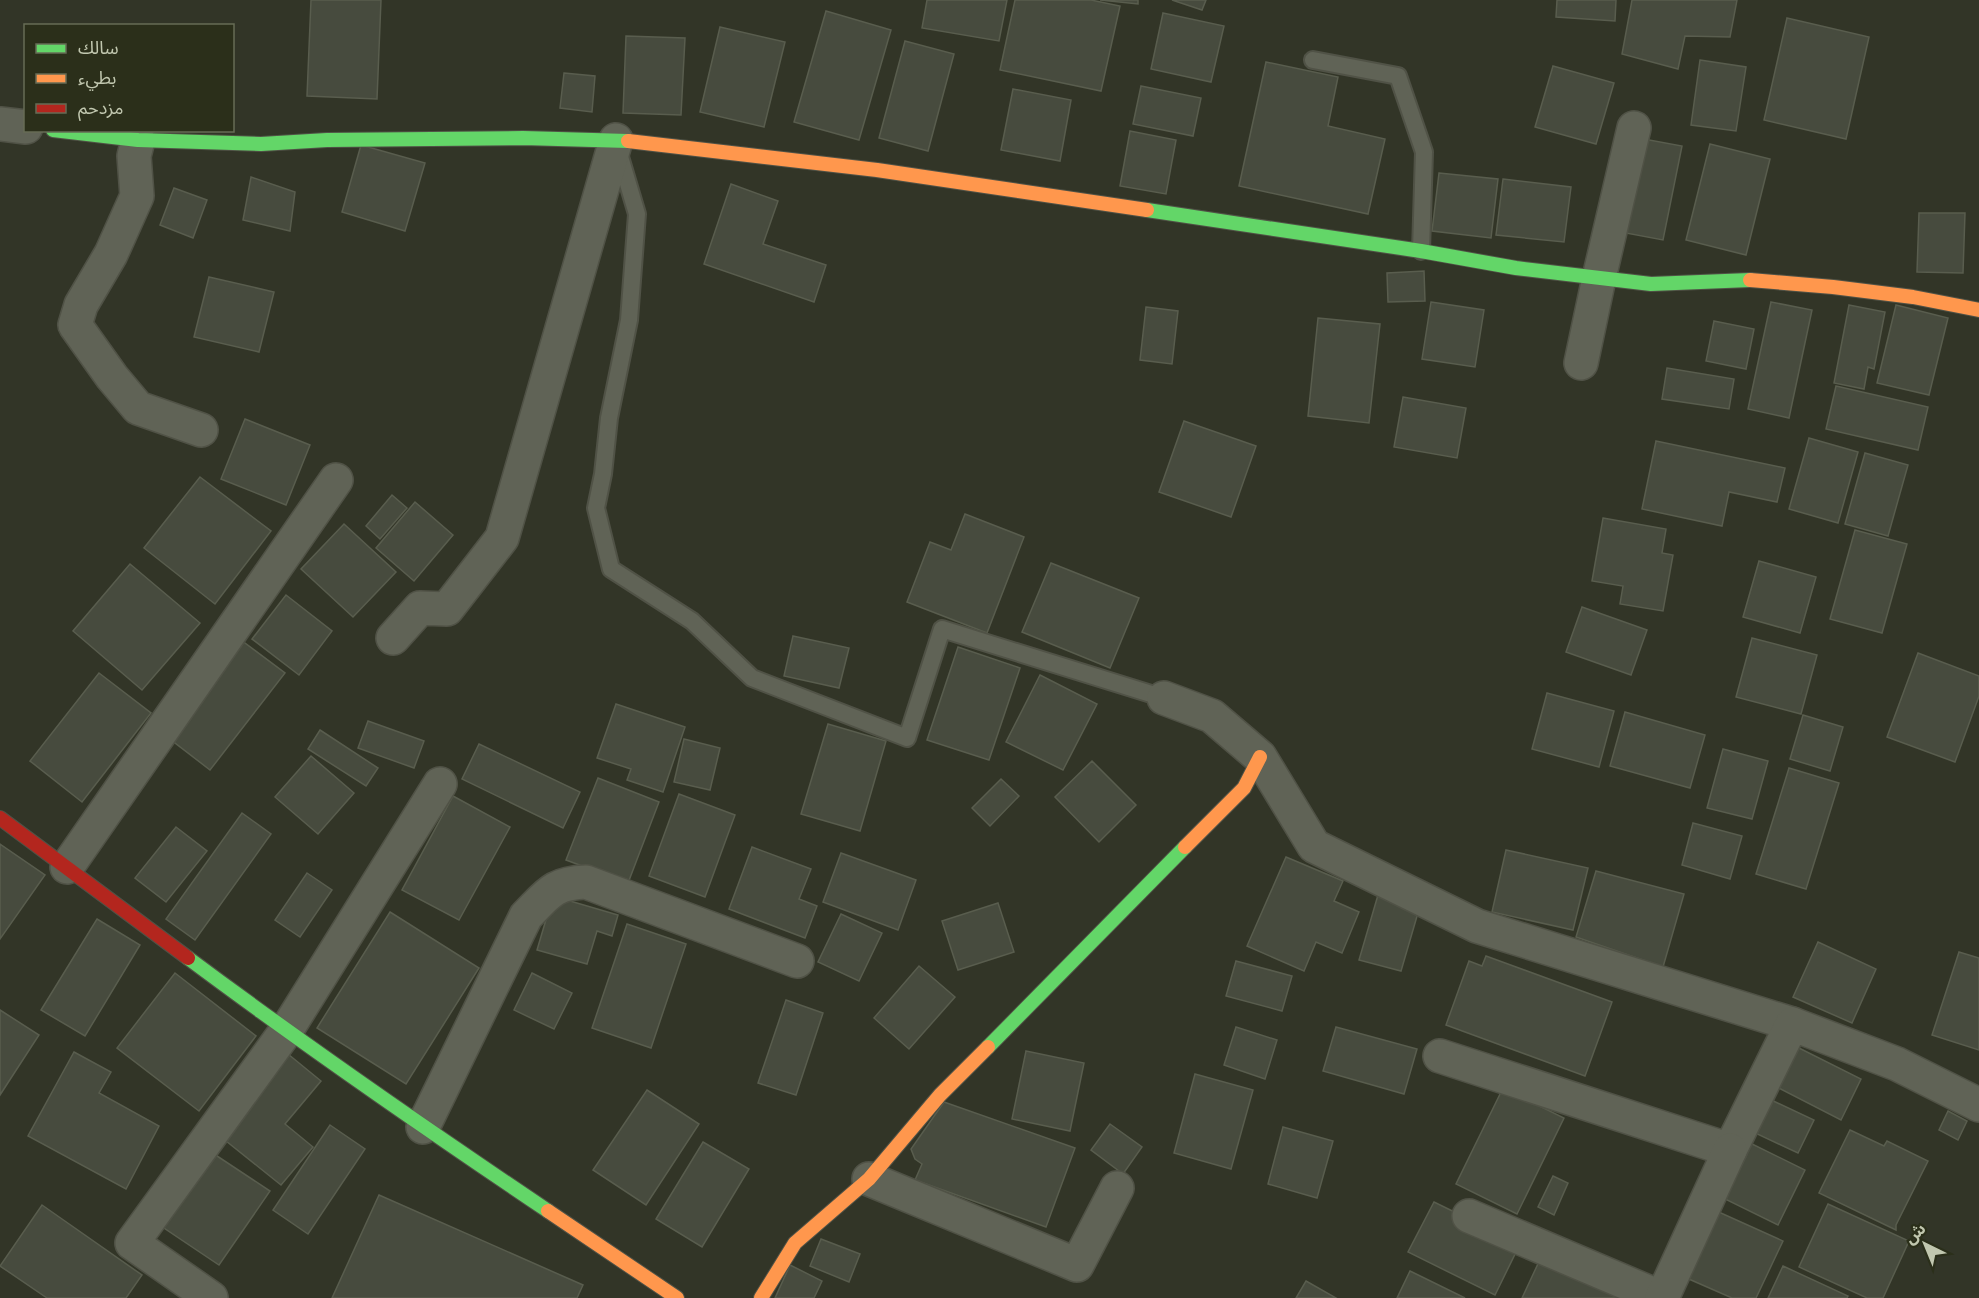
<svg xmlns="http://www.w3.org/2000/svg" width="1979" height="1298" font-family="'Space Grotesk','Noto Sans Arabic',sans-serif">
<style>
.building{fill:#474b3e;stroke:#595d4e;stroke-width:1.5}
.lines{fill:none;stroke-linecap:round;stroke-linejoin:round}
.lane-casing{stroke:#505246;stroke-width:20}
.street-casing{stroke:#505246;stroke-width:36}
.fast-casing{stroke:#505246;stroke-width:16}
.slow-casing{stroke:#505246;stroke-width:16}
.jam-casing{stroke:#505246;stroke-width:16}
.lane{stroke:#606356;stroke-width:16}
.street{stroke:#606356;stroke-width:33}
.fast{stroke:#63d668;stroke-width:14}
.slow{stroke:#ff974d;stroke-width:14}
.jam{stroke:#b3261e;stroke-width:14}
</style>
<rect width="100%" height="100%" fill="#323527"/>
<g class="building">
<path d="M311,0h70l-4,99 -70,-3z"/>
<path d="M927,0h80l-8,41 -77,-13z"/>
<path d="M1015,0h76l29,6 -19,85 -101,-21z"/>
<path d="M1100,0h38v4z"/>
<path d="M1172,0h34l-4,10z"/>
<path d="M1557,0h59l-1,21 -59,-4z"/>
<path d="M1632,0h105l-7,37 -45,-1 -7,33 -56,-15z"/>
<path d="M826,11l65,19 -32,110 -65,-18z"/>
<path d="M1163,13l61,13 -13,56 -60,-13z"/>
<path d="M1787,18l82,19 -23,102 -82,-19z"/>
<path d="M720,27l65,15 -21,85 -64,-15z"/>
<path d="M626,36l59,2 -4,77 -58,-2z"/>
<path d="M905,41l49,13 -26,97 -49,-13z"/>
<path d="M1700,60l46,7 -10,64 -45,-6z"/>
<path d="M1266,62l72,15 -10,49 57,13 -17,75 -129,-28z"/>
<path d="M1553,66l61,17 -18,61 -61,-17z"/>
<path d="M564,73l31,3 -3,36 -32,-4z"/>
<path d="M1141,86l60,12 -8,38 -60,-12z"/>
<path d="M1013,89l58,11 -11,61 -59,-11z"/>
<path d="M1130,131l46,9 -10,54 -46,-8z"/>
<path d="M1633,137l49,9 -19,94 -48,-9z"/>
<path d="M1710,144l60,15 -24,96 -60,-15z"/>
<path d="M361,145l64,18 -20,68 -63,-19z"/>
<path d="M1439,173l59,6 -7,59 -59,-7z"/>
<path d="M251,177l44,15 -5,39 -47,-11z"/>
<path d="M1503,179l68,8 -7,55 -68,-7z"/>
<path d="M731,184l47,17 -15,43 63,21 -12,37 -110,-38z"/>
<path d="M174,188l33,12 -14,38 -33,-13z"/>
<path d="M1919,213h46l-2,60 -46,-1z"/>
<path d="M1424,271l1,30 -37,1 -1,-29z"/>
<path d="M209,277l65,15 -15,60 -65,-15z"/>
<path d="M1431,302l53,8 -9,57 -53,-8z"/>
<path d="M1771,302l41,8 -23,108 -41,-9z"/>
<path d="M1849,305l36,7 -11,57 -6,-2 -4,22 -30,-6z"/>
<path d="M1896,305l52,13 -19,77 -52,-12z"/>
<path d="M1146,307l32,4 -6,53 -32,-4z"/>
<path d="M1318,318l62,6 -11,99 -61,-7z"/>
<path d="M1714,321l40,8 -8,40 -40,-8z"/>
<path d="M1667,368l67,11 -5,30 -67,-10z"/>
<path d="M1836,386l92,21 -10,43 -92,-21z"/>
<path d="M1403,397l63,11 -9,50 -63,-11z"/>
<path d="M245,419l65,26 -24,60 -65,-26z"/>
<path d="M1184,421l72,25 -25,71 -72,-25z"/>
<path d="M1809,438l49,14 -20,71 -49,-14z"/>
<path d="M1656,441l129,27 -8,34 -48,-10 -7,34 -80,-17z"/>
<path d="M1865,453l43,12 -20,71 -43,-12z"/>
<path d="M200,477l71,54 -56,73 -71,-56z"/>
<path d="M392,495l15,13 -27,31 -14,-13z"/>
<path d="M415,502l38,33 -39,46 -38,-33z"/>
<path d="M965,514l59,23 -37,96 -80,-31 23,-60 21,8z"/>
<path d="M1603,518l63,11 -4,24 11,2 -10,56 -43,-7 3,-18 -31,-5z"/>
<path d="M344,524l52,48 -43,45 -52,-48z"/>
<path d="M1855,530l52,14 -25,89 -52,-14z"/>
<path d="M1759,561l57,16 -16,56 -57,-16z"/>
<path d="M1051,563l88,35 -29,70 -88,-36z"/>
<path d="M130,564l70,59 -58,67 -69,-59z"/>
<path d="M286,595l46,36 -33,44 -47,-36z"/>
<path d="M1582,607l65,23 -16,45 -65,-23z"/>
<path d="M793,636l56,12 -10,40 -55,-12z"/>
<path d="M1752,638l65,17 -16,59 -65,-17z"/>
<path d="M241,640l44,33 -75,97 -44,-34z"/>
<path d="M958,647l62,21 -31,92 -62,-20z"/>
<path d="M1918,653l61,23v20l-24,66 -68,-25z"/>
<path d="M99,673l52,40 -69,89 -52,-41z"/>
<path d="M1040,675l57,29 -34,66 -57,-28z"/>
<path d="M1547,693l67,18 -15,56 -67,-18z"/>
<path d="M616,704l69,23 -22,65 -36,-12 4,-11 -34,-11z"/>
<path d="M1625,712l80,23 -15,53 -80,-22z"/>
<path d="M1803,715l40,12 -13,44 -40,-12z"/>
<path d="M368,721l56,20 -10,27 -56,-20z"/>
<path d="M828,724l58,17 -26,90 -59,-17z"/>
<path d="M320,730l58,38 -12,18 -58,-37z"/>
<path d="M684,739l36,9 -10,42 -36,-8z"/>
<path d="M479,744l101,48 -17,36 -101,-49z"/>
<path d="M1723,749l45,12 -16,58 -45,-11z"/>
<path d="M311,756l43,37 -36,41 -43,-37z"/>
<path d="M1092,761l44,44 -37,37 -44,-45z"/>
<path d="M1789,768l50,15 -33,106 -50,-15z"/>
<path d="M598,778l61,24 -31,81 -62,-23z"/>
<path d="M1001,779l18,17 -29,30 -18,-18z"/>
<path d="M679,794l56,21 -30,82 -56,-21z"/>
<path d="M453,796l57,31 -51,93 -57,-30z"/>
<path d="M242,813l29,21 -76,106 -29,-21z"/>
<path d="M1693,823l49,13 -12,43 -48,-14z"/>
<path d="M176,827l31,24 -41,51 -31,-24z"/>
<path d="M0,844l45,31 -45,64z"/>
<path d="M752,847l59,22 -12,30 18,7 -12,32 -76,-29z"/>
<path d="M1506,850l82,18 -15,62 -81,-18z"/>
<path d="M841,853l75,27 -18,50 -75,-28z"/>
<path d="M1286,857l57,24 -9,20 25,11 -17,41 -26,-11 -12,29 -57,-25z"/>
<path d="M1596,871l88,23 -21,73 -87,-30z"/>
<path d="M307,873l25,17 -32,47 -25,-17z"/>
<path d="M1378,895l42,11 -19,65 -42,-11z"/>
<path d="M553,896l65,19 -6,21 -15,-5 -10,33 -50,-14z"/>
<path d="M998,903l16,49 -56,18 -16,-49z"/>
<path d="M390,912l89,56 -73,116 -89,-56z"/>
<path d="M841,914l41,19 -23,48 -41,-19z"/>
<path d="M97,919l43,26 -55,91 -44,-26z"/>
<path d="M627,924l59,20 -35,104 -59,-20z"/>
<path d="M1818,942l58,27 -24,54 -59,-26z"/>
<path d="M1959,952l20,6v92l-47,-15z"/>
<path d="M1486,956l126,46 -27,74 -139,-51 23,-64 13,5z"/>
<path d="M1236,961l56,15 -10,35 -56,-15z"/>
<path d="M919,966l36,31 -46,52 -35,-31z"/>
<path d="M175,973l81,63 -57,75 -82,-63z"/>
<path d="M532,973l40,20 -18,36 -40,-19z"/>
<path d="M786,1000l37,13 -27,82 -38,-12z"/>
<path d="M0,1010l39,25 -39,60z"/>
<path d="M1236,1027l41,13 -12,39 -41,-14z"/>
<path d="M1336,1027l81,22 -13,45 -81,-23z"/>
<path d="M1791,1044l70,35 -20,41 -70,-36z"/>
<path d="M1026,1051l58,12 -14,68 -58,-12z"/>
<path d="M74,1052l37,20 -12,21 60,33 -33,63 -98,-53z"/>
<path d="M288,1054l33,27 -36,43 28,23 -32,38 -60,-48z"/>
<path d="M1195,1074l58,16 -22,79 -57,-16z"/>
<path d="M1503,1088l61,30 -47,96 -61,-30z"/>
<path d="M647,1090l52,34 -53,81 -53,-35z"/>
<path d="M1769,1099l45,21 -16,33 -45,-21z"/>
<path d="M944,1102l131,46 -29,79 -131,-47 7,-16 -7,-5 -4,-10z"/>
<path d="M1948,1111l19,10 -9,19 -19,-10z"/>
<path d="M1110,1124l32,23 -19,27 -32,-24z"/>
<path d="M330,1125l35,24 -57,85 -35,-24z"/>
<path d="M1283,1127l50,14 -16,57 -49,-14z"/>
<path d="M1850,1130l34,16 3,-5 41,20 -32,64v5l-77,-37z"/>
<path d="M703,1142l46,27 -47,78 -46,-28z"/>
<path d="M1748,1142l57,28 -27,55 -53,-26 22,-45z"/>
<path d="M208,1150l62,41 -51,74 -61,-41z"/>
<path d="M1553,1176l15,7 -14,32 -16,-8z"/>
<path d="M379,1195l204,90 -6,13h-245z"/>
<path d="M1434,1202l86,42 -25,51 -87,-43z"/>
<path d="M1828,1204l81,37 -26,57h-16l-68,-31z"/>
<path d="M42,1205l100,70 -16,23h-79l-47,-32z"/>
<path d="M1712,1209l71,32 -27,57h-24l-50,-22z"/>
<path d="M821,1239l39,15 -11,28 -39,-16z"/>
<path d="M1543,1253l103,45h-124z"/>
<path d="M790,1265l32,16 -8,17h-39z"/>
<path d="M1783,1266l65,30 -1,2h-79z"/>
<path d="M1410,1271l55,27h-68z"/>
<path d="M1306,1281l30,17h-40z"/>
</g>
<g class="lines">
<defs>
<g id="lane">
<path d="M1313,60l85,16 26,76 -3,99"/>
<path d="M618,150l19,64 -8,106 -20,98 -6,56 -7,34 15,61 81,52 60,57 155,60 35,-109 222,69"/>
</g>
<g id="street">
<path d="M0,124l26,3"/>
<path d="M138,140l-4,16 3,40 -26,58 -30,51 -6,20 37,52 26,31 63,22"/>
<path d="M1581,363l18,-85 35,-150"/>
<path d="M393,638l27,-30 27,1 55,-71 114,-398"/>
<path d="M1164,698l48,18 48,41 54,89 163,80 315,98"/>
<path d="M67,867l269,-387"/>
<path d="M1440,1056l290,94 62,-126 105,40 82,41"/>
<path d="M423,1127l103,-211c22,-22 27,-33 60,-34l211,79"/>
<path d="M869,1179l208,86 40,-77"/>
<path d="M1469,1216l193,82"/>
<path d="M211,1298l-79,-55 154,-212 154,-247"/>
<path d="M1662,1298l68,-148"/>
</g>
<g id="fast">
<path d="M53,130l85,10 123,4 66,-4 196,-2 105,3"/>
<path d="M1147,210l274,41 95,17 135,16 99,-4"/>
<path d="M188,958c118,88 238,171 360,253"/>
<path d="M988,1047l197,-200"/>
</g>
<g id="slow">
<path d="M628,141l249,29 270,40"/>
<path d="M1750,280l83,7 80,10 66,13"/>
<path d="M1185,847l59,-59 16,-31"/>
<path d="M548,1211l129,87"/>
<path d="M761,1298l34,-55 74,-64 71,-84 48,-48"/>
</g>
<path id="jam" d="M0,818l188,140"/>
</defs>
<use href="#lane" class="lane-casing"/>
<use href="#street" class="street-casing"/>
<use href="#fast" class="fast-casing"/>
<use href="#slow" class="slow-casing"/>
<use href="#jam" class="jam-casing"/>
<use href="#lane" class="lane"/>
<use href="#street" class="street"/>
<use href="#fast" class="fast"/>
<use href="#slow" class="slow"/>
<use href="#jam" class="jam"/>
</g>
<rect x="24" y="24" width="210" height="108" fill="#2b2f1a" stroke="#676c56" stroke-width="1.5"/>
<rect x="36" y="44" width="30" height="9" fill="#63d668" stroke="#676c56" stroke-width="1.5"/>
<text x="78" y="54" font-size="18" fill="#c1c7af">سالك</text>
<rect x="36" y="74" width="30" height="9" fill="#ff974d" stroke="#676c56" stroke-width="1.5"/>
<text x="78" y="84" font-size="18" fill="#c1c7af">بطيء</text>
<rect x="36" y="104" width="30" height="9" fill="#b3261e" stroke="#676c56" stroke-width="1.5"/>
<text x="78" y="114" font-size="18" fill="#c1c7af">مزدحم</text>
<g transform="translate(1925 1244) rotate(317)" stroke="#2b2f1a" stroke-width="4.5" paint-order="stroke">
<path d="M0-4.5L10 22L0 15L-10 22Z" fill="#c1c7af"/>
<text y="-9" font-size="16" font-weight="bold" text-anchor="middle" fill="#c1c7af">ش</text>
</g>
</svg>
